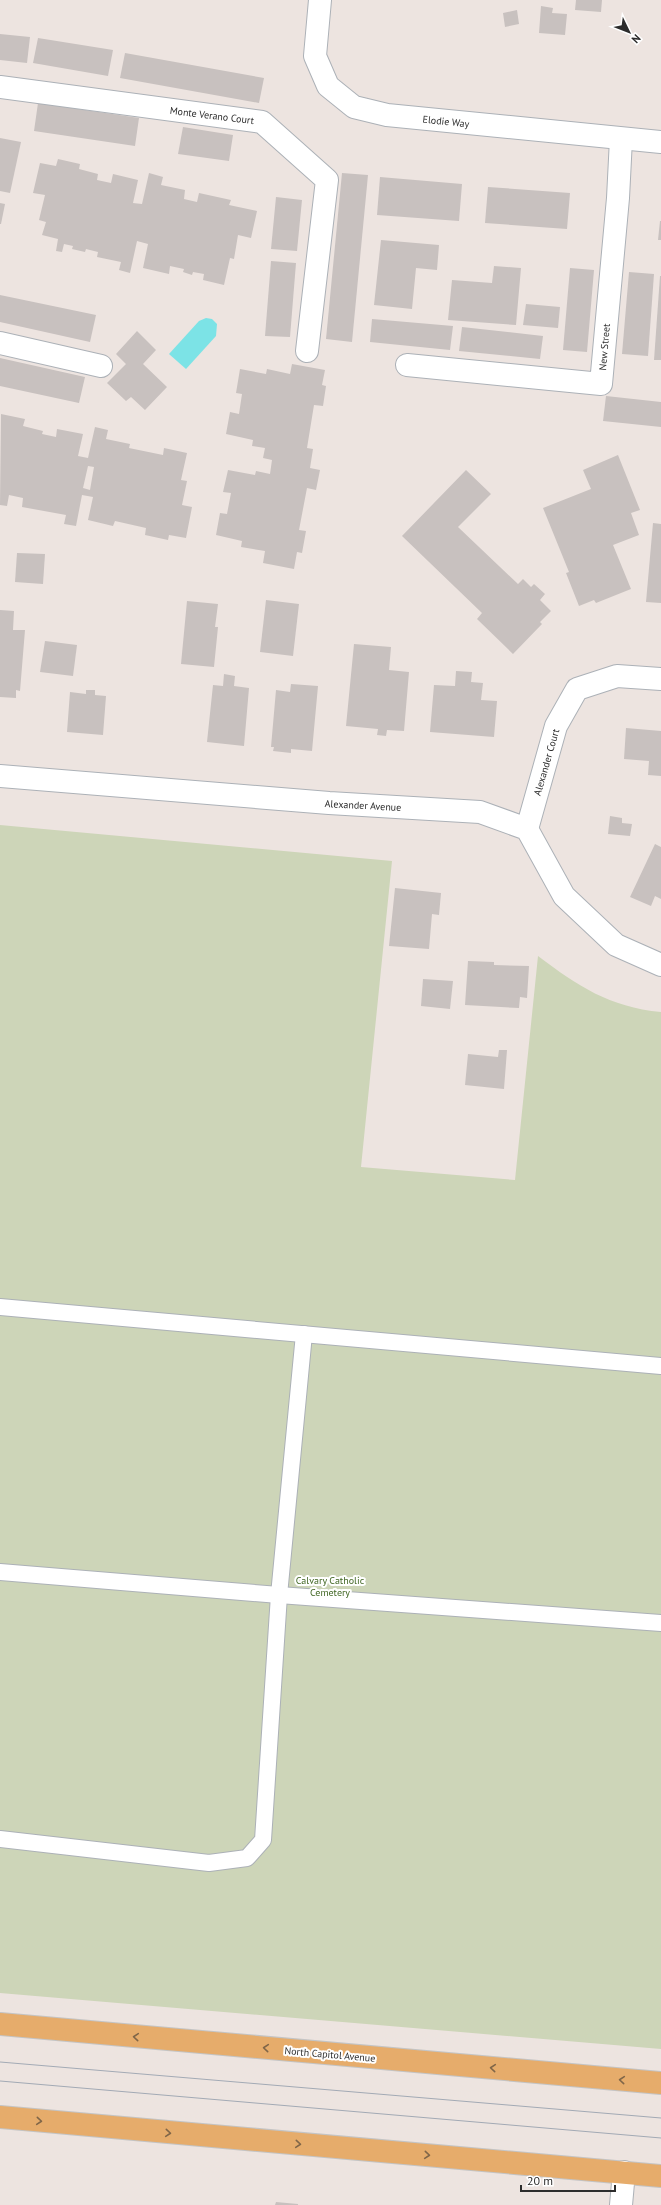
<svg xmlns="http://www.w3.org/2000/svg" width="661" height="2205" font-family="'PT Sans',sans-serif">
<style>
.cemetery{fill:#cdd5b8}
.water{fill:#7ce3e6}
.building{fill:#c8c1bf;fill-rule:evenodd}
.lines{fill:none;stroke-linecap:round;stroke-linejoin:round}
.service-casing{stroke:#acb1b7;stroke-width:18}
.minor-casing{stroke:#acb1b7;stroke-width:24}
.primary-casing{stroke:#c4c4c4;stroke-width:24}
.service{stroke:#fff;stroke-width:16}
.minor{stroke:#fff;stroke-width:22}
.primary{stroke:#e6ac6b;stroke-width:22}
.tram{stroke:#a3aab5;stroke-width:1}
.oneway{stroke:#806648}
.labels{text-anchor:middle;stroke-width:4;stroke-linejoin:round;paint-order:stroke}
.street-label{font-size:10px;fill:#2c2c2c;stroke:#fff}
.park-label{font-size:10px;fill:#3f6521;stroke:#fff}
</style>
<rect width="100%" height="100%" fill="#ede4e0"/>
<path class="cemetery" d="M0,825l392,36 -31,306 154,13 23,-224c40,30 71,51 123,56v1037l-661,-56z"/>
<path class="water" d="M206,318l6,1 5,5 -1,12 -30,33 -17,-15 30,-33z"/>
<g class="building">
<path d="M576,0h26l-1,12 -26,-2z"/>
<path d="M541,6l12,2 -1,5 15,1 -2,21 -26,-2z"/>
<path d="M517,10l2,14 -14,3 -2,-14z"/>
<path d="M0,34l30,3 -3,26 -27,-3z"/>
<path d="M38,38l75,12 -5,26 -75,-13z"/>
<path d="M125,53l139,25 -5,25 -139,-25z"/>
<path d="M38,103l101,15 -4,28 -101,-15z"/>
<path d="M183,127l50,8 -4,26 -51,-7z"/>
<path d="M0,138l21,4 -11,51 -10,-2z"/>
<path d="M58,159l22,5 -1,5 19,5 -1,6 14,3 2,-9 25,6 -5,23 9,1 7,-31 14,4 -2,8 24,5 -1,9 13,3 2,-9 32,7 -2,5 28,6 -6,27 -13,-3 -4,24 -4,-1 -6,27 -21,-5 1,-6 -11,-2 -1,3 -9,-3 1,-3 -14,-3 -1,8 -26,-6 5,-24 -11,-3 -7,32 -11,-3 2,-8 -24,-5 1,-5 -12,-3 -1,3 -13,-3 1,-3 -9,-2 -2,8 -6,-1 2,-12 -16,-4 4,-13 -7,-2 6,-25 -12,-2 7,-30 16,3z"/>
<path d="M342,173l26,2 -16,167 -26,-3z"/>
<path d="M380,177l82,7 -3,37 -82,-6z"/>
<path d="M488,187l82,6 -3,36 -82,-6z"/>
<path d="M276,197l26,3 -5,51 -26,-2z"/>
<path d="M0,203l5,1 -4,20h-1z"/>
<path d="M660,221h1v19h-3z"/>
<path d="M381,240l58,5 -2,25 -21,-2 -4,41 -38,-4z"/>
<path d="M271,261l25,2 -6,74 -25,-1z"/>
<path d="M494,266l27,2 -5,57 -68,-5 4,-40 40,3z"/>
<path d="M570,268l24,2 -7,82 -24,-2z"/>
<path d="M629,272l25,2 -6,82 -26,-2z"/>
<path d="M660,276h1v84h-7z"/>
<path d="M0,295l96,20 -6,27 -90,-20z"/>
<path d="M526,304l34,3 -2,21 -35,-3z"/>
<path d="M372,319l81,7 -3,24 -80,-8z"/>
<path d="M462,327l81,9 -3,23 -81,-8z"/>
<path d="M137,331l19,19 -13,14 24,23 -22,23 -14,-13 -5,4 -19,-18 19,-19 -10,-10z"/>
<path d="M0,358l85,19 -6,26 -79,-17z"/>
<path d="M292,364l33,6 -3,15 4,1 -3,20 -9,-1 -7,43 6,1 -3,19 10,2 -4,20 -9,-2 -8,42 7,1 -4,22 -5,-1 -3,17 -31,-6 2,-12 -24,-4 1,-6 -26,-6 4,-22 7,1 4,-21 -8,-1 5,-22 27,5 1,-4 14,3 2,-14 -9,-2 2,-10 -13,-2 1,-6 -27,-6 4,-22 9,2 3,-20 -6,-1 4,-24 26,5 1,-5 23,5z"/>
<path d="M606,396l55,6v25l-58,-6z"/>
<path d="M1,414l24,5 -2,7 20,5 -1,3 14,3 1,-8 26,5 -5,22 10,2 7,-31 13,3 -2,9 24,5 -1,4 34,7 1,-7 23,5 -6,27 6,1 -5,24 10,2 -6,31 -17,-3 -1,5 -23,-5 1,-7 -31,-7 -2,5 -25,-6 5,-23 -11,-2 -6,31 -12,-2 2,-9 -44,-8 1,-9 -14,-3 -2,11 -7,-1zM88,466l6,1 -4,23 -7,-2z"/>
<path d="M618,455l22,55 -9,3 8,22 -26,10 18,44 -35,14 -2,-3 -15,6 -13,-33 3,-1 -26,-64 48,-19 -8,-19z"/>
<path d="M466,470l25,24 -33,33 60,57 5,-5 8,8 3,-3 11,10 -5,6 11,11 -11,11 2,2 -29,30 -36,-35 5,-6 -80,-77z"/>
<path d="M653,523l8,1v79l-15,-1z"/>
<path d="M17,553l28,1 -2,30 -28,-2z"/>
<path d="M266,600l33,4 -6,52 -33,-4z"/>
<path d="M187,601l31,3 -3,23h3l-4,40 -33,-3z"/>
<path d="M0,610l14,1 -1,19h12l-5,61 -4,-1v8l-16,-1z"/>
<path d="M45,641l32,4 -4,31 -33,-4z"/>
<path d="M354,644l37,3 -2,23 20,2 -5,59 -17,-1 -1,6 -9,-1 1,-6 -32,-3z"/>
<path d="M456,671l16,1 -1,10 12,1 -2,17 16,1 -3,36 -64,-5 4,-47 21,1z"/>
<path d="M224,674l11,2 -1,10 15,2 -5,58 -37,-4 6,-57 10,1z"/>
<path d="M291,684l27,2 -6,65 -21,-2v4l-18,-2 1,-4h-3l5,-57 14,2z"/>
<path d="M86,690h9v5l11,1 -3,39 -36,-3 3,-40 16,2z"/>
<path d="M626,728l35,3v45l-13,-1 1,-14 -25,-2z"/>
<path d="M610,816l12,2v5l10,1 -2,12 -22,-2z"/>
<path d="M655,844l6,3v52l-6,-3 -4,10 -21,-9z"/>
<path d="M395,888l46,5 -2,22 -7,-1 -3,35 -40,-3z"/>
<path d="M468,961l26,1v3l35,1 -2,32 -7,-1 -1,11 -54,-3z"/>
<path d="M423,979l30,2 -3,28 -29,-3z"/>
<path d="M499,1050h8l-3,39 -39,-4 3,-31 30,3z"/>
<path d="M276,2202l22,2v1h-23z"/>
</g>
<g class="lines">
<defs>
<g id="service">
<path d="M0,1307l661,59"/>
<path d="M0,1572l279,23 382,28"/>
<path d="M0,1839l209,24 38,-5 16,-18 16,-245 25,-261"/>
</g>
<g id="minor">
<path d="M320,0l-5,56 13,30 26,21 33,8 274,27"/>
<path d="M0,87l262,35 65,58 -20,171"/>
<path d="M0,343l101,23"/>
<path d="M407,365l194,19 17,-186 3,-59"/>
<path d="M0,776l329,27 151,9 47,17 37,67 52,49 45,20"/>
<path d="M527,829l29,-103 21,-37 40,-13 44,3"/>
<path d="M621,2205l3,-33"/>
</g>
<g id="primary">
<path d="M0,2024l661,59"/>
<path d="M0,2117l661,59"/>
</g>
</defs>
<use href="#service" class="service-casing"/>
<use href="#minor" class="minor-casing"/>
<use href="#primary" class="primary-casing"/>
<use href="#service" class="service"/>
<use href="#minor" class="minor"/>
<use href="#primary" class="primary"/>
<g class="tram">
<path d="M0,2062l661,56"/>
<path d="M0,2081l661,57"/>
</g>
</g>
<defs><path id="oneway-chevron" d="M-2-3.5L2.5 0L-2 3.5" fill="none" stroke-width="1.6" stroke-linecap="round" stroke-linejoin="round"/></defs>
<g class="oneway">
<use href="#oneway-chevron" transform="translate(136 2037) rotate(-175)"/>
<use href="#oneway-chevron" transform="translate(266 2048) rotate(-175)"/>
<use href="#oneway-chevron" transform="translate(493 2068) rotate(-175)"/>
<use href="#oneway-chevron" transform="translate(622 2080) rotate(-175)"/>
<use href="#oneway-chevron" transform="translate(39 2121) rotate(5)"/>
<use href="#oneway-chevron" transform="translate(168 2133) rotate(5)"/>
<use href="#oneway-chevron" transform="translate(298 2144) rotate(5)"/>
<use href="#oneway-chevron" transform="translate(427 2155) rotate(5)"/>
</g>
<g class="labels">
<g class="street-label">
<text transform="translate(212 115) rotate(7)" y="4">Monte Verano Court</text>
<text transform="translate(446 121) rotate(6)" y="4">Elodie Way</text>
<text transform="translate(604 347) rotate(-85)" y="4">New Street</text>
<text transform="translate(546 762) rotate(-74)" y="4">Alexander Court</text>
<text transform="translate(363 805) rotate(3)" y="4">Alexander Avenue</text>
<text transform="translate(330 2054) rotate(5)" y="4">North Capitol Avenue</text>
</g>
<g class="park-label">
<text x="330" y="1584">Calvary Catholic<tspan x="330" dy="12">Cemetery</tspan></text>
</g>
</g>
<g transform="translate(629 32) rotate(133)" stroke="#ffffff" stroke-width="3" paint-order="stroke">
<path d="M0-3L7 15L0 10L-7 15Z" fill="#2c2c2c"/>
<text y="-6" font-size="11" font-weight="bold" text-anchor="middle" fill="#2c2c2c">N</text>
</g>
<path d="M521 2185v6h94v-6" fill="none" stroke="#2c2c2c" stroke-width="2"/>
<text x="527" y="2185" font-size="12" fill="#2c2c2c" stroke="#ffffff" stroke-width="3" paint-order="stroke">20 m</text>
</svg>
